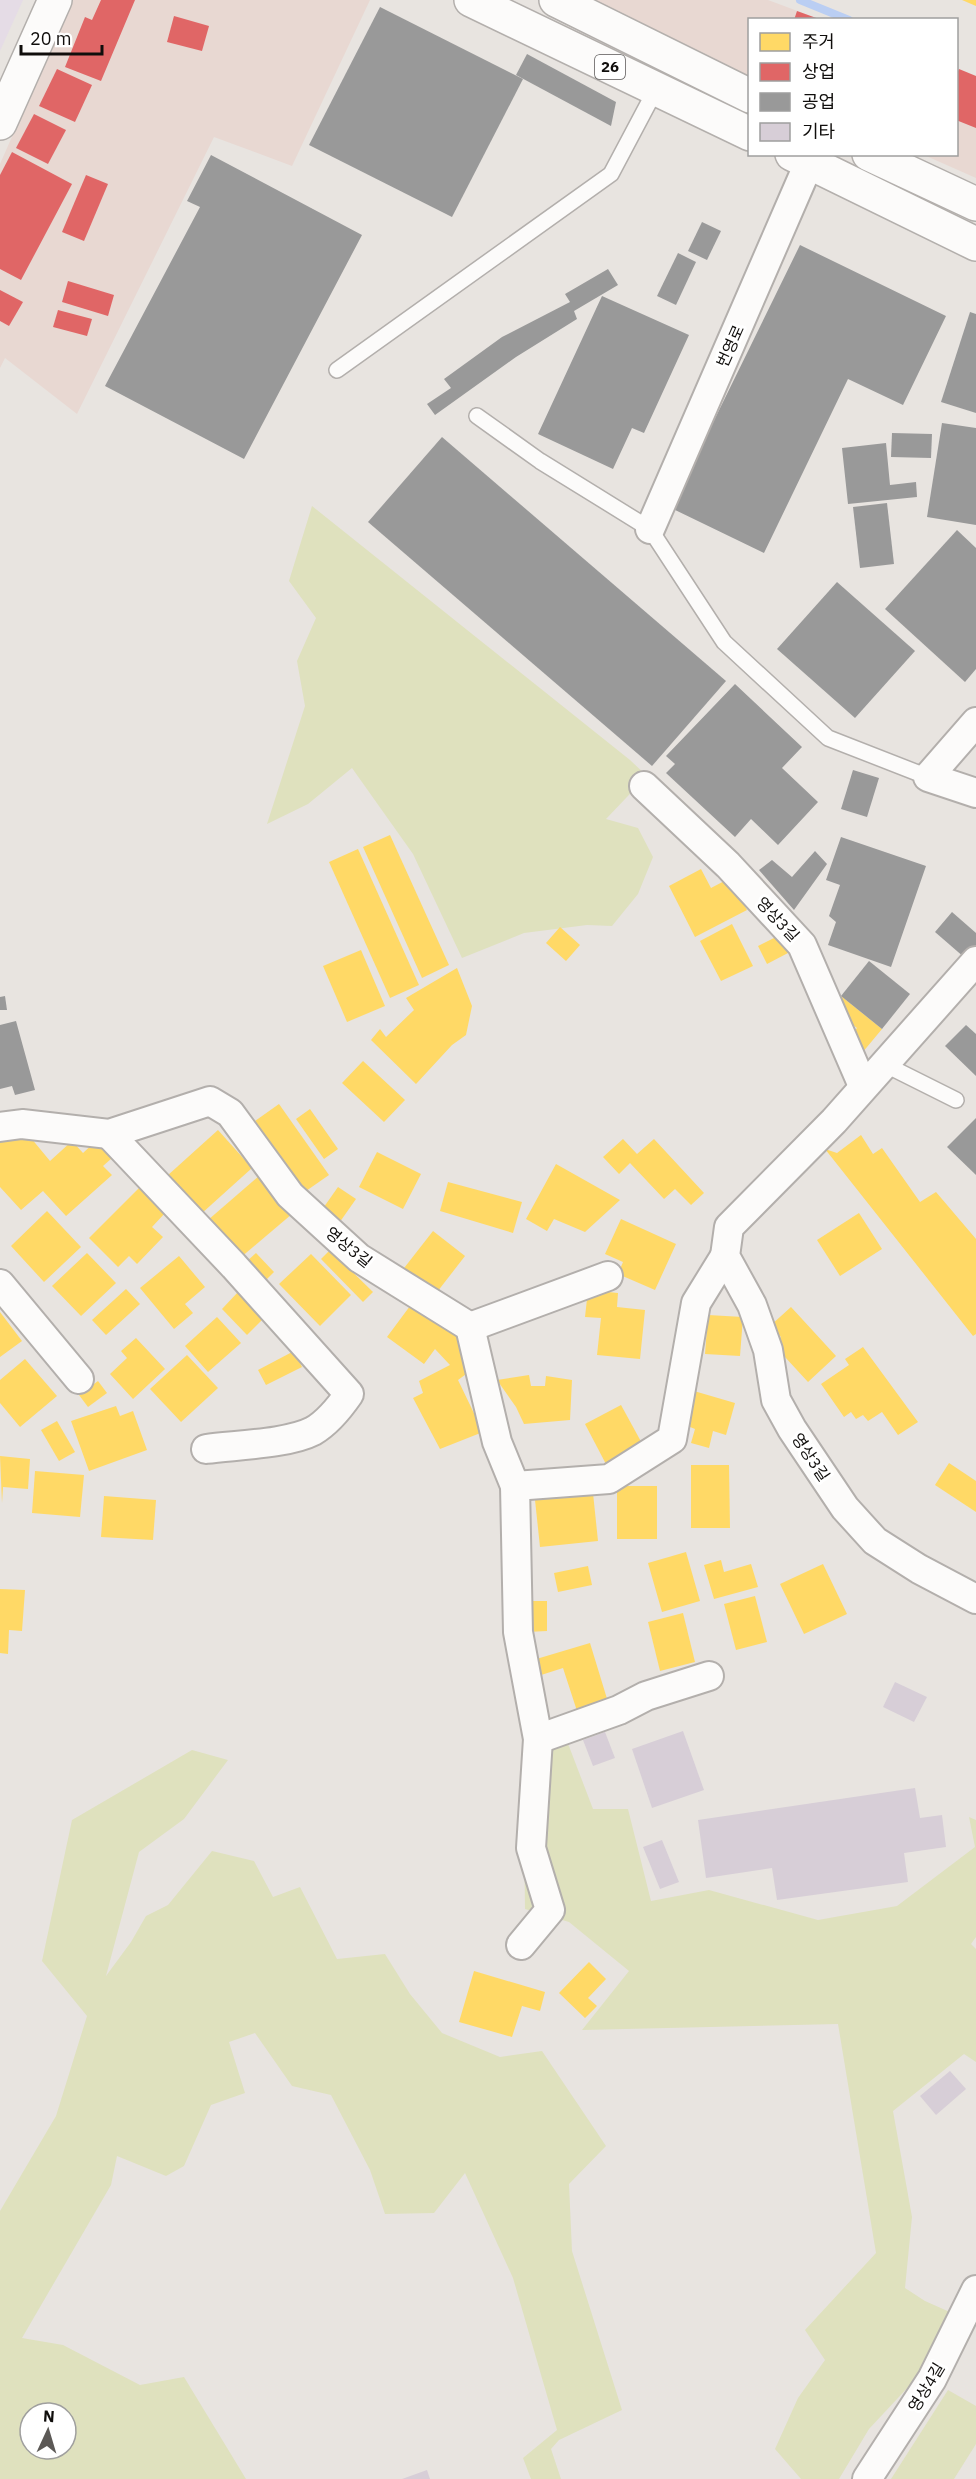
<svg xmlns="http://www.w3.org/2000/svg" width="976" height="2479" font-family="'IBM Plex Sans','Noto Sans KR',sans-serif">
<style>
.commercial{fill:#e8d8d2}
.education{fill:#e5dce6}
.green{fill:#dfe1be;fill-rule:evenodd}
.homes{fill:#ffd966}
.shops{fill:#e06666}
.industry{fill:#999}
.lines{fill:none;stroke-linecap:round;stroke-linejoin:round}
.stream{stroke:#bacef3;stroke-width:8}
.building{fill:#d7ced7}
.lane-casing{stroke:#b3afac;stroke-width:18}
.street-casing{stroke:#b3afac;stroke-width:32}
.secondary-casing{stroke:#b3afac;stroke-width:36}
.primary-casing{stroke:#b3afac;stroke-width:36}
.lane{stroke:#fcfbfa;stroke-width:15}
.street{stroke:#fcfbfa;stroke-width:28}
.secondary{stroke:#fcfbfa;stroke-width:33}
.primary{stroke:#fcfbfa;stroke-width:33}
.labels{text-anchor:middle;stroke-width:6;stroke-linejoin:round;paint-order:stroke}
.shield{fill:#fff;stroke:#585655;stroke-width:1.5}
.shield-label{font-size:15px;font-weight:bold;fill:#100e0c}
.street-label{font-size:16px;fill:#100e0c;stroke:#fff}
</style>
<rect width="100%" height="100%" fill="#e8e4e0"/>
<g class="commercial">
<path d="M72,0h298l-78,166 -78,-29 -137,277 -72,-56 -5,10v-204z"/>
<path d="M591,0h177l51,19 -69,1 -1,56z"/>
<path d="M957,72l19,8v98l-52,-23 32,-1z"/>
</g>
<path class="education" d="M0,0h23l-23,51z"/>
<g class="green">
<path d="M312,506l318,254 17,16 -41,43 32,9 15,29 -15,37 -26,32 -25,-1 -63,8 -62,25 -49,-104 -61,-86 -44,36 -41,20 38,-118 -8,-45 19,-43 -27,-37z"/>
<path d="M559,1720l34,89h35l23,92 58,-11 109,30 79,-14 78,-59 -6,-30 7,3v117l-5,7 5,5v113l-12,-8 -71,57 19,106 -7,71 20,13 27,12 -27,56 -56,60 -30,50h-38l-26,-30 23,-51 27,-38 -20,-30 71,-77 -38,-229 -256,6 47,-59 -60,-49 -44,-13 -2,-166z"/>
<path d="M192,1750l36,10 -44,59 -45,33 -33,124 25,-34 15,-26 22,-11 44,-54 42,10 19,36 27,-10 37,72 48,-5 25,40 32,39 58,24 42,-6 64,95 -37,38 3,67 50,159 -63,30 -8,9 10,30h-30l-8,-21 34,-28 -44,-152 -48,-105 -31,40 -49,1 -15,-44 -39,-75 -39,-9 -37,-53 -26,9 16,51 -34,12 -27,61 -18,10 -49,-20 -6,29 -89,153 41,7 77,40 44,-8 62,102h-246v-268l56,-95 31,-100 -45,-55 30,-141zM30,2413h36v36h-36z"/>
<path d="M948,2390l28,16v38l-22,35h-63z"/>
</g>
<g class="homes">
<path d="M962,0h14v6z"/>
<path d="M390,835l59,130 -27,13 -59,-131z"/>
<path d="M358,849l61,136 -29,13 -61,-136z"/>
<path d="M701,869l10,19 19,-10 17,32 -52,27 -26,-51z"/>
<path d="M732,924l21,42 -32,15 -21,-40z"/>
<path d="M560,927l20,18 -14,16 -20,-18z"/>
<path d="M780,935l8,18 -21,11 -9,-18z"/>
<path d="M361,950l24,56 -38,16 -24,-56z"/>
<path d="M457,968l15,38 -6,29 -14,10 -36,39 -45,-44 9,-11 6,8 28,-27 -8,-12z"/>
<path d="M841,996l41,33 -20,24 -13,-16 8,-9 -26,-20z"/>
<path d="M363,1061l42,39 -21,22 -42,-39z"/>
<path d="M279,1104l50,71 -23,16 -51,-70z"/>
<path d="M310,1109l28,40 -14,10 -28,-40z"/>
<path d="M218,1130l34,38 -51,46 -34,-38z"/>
<path d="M26,1132l24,29 22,-20 11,12 14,-13 15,18 -9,8 9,9 -46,41 -23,-25 -22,19 -21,-23v-46l5,-7 5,7z"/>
<path d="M861,1135l12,19 9,-6 38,54 16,-10 40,47v95l-3,2 -148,-187 12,4z"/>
<path d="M623,1139l14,15 17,-15 50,54 -13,12 -16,-16 -11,10 -34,-36 -11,11 -16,-17z"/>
<path d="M377,1152l44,22 -18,35 -44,-22z"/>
<path d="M556,1164l64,36 -35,32 -31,-13 -7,12 -21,-12z"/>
<path d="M259,1176l33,38 -52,44 -32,-38z"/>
<path d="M448,1182l74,20 -9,31 -73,-22z"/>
<path d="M140,1187l25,26 -13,14 11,10 -26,27 -8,-8 -11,11 -29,-29z"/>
<path d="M338,1187l18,12 -19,27 -18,-12z"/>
<path d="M47,1211l34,36 -37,35 -33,-36z"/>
<path d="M859,1213l23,36 -42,27 -23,-36z"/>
<path d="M621,1219l55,25 -21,46 -37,-16 5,-12 -18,-8z"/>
<path d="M433,1231l32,25 -31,40 -33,-24z"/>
<path d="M330,1250l43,42 -10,10 -42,-43z"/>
<path d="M87,1253l29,30 -35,33 -29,-30z"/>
<path d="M256,1253l18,19 -10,10 -18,-20z"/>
<path d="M311,1254l40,41 -31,31 -41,-42z"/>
<path d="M179,1256l26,31 -20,17 8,9 -19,16 -34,-41z"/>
<path d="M126,1289l14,15 -34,31 -14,-15z"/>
<path d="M588,1290l30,3 -1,14 28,3 -5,49 -43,-4 4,-37 -16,-1z"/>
<path d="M238,1292l26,26 -17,17 -25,-26z"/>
<path d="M410,1306l50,32 13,31 -15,11 25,52 -43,17 -27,-51 10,-5 -4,-12 31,-16 -15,-16 -11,15 -37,-27z"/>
<path d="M791,1307l45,49 -28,26 -35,-38 8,-7 -11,-11z"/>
<path d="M0,1312l22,29 -22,16z"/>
<path d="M708,1315l35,2 -3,39 -35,-2z"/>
<path d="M217,1317l24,26 -33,29 -23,-26z"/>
<path d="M136,1338l29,31 -32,30 -23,-25 17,-16 -6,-7z"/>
<path d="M863,1347l55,75 -20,13 -16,-23 -14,9 -5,-6 -7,4 -5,-7 -7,5 -23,-33 28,-19 -4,-6z"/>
<path d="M294,1351l8,16 -36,18 -8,-15z"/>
<path d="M187,1355l31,33 -37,34 -31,-33z"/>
<path d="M25,1359l32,37 -37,31 -20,-24v-23z"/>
<path d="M529,1375l2,11h14l1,-10 26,4 -2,40 -46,4 -8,-17 -19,-27z"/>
<path d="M98,1381l9,12 -19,14 -9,-12z"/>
<path d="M694,1391l41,12 -9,32 -13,-4 -4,17 -18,-5 4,-14 -10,-4z"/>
<path d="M621,1405l23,42 -37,19 -22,-42z"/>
<path d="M116,1406l4,10 13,-5 14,39 -58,21 -18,-50z"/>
<path d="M57,1421l18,31 -16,9 -18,-31z"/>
<path d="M0,1456l30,3 -2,30 -25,-2 -1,16z"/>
<path d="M949,1463l27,18v31l-41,-27z"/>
<path d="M691,1465h38l1,63h-39z"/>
<path d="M35,1471l49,4 -4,42 -48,-4z"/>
<rect x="617" y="1486" width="40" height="53"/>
<path d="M593,1493l5,48 -58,6 -5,-47z"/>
<path d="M104,1496l52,4 -3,40 -52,-3z"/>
<path d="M686,1552l14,49 -38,11 -14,-49z"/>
<path d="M721,1560l3,12 27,-8 7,23 -44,12 -10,-34z"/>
<path d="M823,1564l24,50 -43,20 -24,-50z"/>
<path d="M588,1566l4,19 -34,7 -4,-19z"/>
<path d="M0,1589l25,1 -3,41 -13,-1 -1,24 -8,-1z"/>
<path d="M755,1596l12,46 -31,8 -12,-46z"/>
<path d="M526,1601h21v30l-20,1z"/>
<path d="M683,1613l12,49 -35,9 -12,-49z"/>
<path d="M590,1643l18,59 -31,9 -14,-43 -25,8 -5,-16z"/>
<path d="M589,1962l17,17 -18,19 9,8 -12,12 -26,-25z"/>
<path d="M474,1971l71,21 -5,19 -18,-5 -10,31 -53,-15z"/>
</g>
<g class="shops">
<path d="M101,0h34l-34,81 -36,-14 20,-50 7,3z"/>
<path d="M797,11l22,8v1h-25z"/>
<path d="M174,16l35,10 -7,25 -35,-9z"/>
<path d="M57,69l35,16 -17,37 -36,-16z"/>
<path d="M959,69l17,7v52l-20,-8v-45z"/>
<path d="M34,114l32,16 -18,34 -32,-16z"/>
<path d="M12,152l60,32 -51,96 -21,-11v-94z"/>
<path d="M86,175l22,9 -24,57 -22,-9z"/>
<path d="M68,281l46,14 -6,21 -46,-14z"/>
<path d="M0,290l23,12 -14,24 -9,-5z"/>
<path d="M58,310l34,9 -5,17 -34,-9z"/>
</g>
<g class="industry">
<path d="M380,7l143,72 -71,138 -143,-72z"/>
<path d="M527,54l89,48 -5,24 -95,-51z"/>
<path d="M211,155l151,80 -118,224 -139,-73 95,-179 -13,-6z"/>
<path d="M702,222l19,9 -14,29 -19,-9z"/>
<path d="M800,245l146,71 -43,89 -55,-26 -84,174 -93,-45z"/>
<path d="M678,253l18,9 -20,43 -19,-9z"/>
<path d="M608,269l10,16 -44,26 3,8 -61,38 -81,58 -8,-11 24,-16 -7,-9 58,-42 68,-35 -5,-8z"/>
<path d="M602,296l87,39 -45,98 -12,-5 -19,41 -75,-35z"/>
<path d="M970,312l6,2v99l-35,-11z"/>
<path d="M942,423l34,5v97l-49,-8z"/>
<path d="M892,433l40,1 -1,24 -40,-1z"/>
<path d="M442,437l284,244 -74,85 -284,-244z"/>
<path d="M886,443l4,42 26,-3 1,15 -69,7 -6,-56z"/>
<path d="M887,503l7,61 -34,4 -7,-61z"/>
<path d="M957,530l19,18v121l-11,13 -80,-73z"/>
<path d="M837,582l78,69 -60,67 -78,-69z"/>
<path d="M735,684l67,63 -20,21 36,34 -40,43 -27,-26 -16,18 -69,-64 9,-9 -9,-8z"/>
<path d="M853,770l26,8 -12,39 -26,-8z"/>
<path d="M841,837l85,29 -35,101 -63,-22 8,-23 -7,-6 11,-31 -14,-5z"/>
<path d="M815,851l12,13 -33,46 -35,-40 13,-10 20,17z"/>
<path d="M952,912l24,21v12l-11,13 -30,-26z"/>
<path d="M869,961l41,33 -28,35 -41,-33z"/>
<path d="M5,996l2,14h-7v-13z"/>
<path d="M16,1021l19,69 -20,5 -3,-9 -12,3v-64z"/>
<path d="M966,1025l10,9v42l-31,-30z"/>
<path d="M976,1118v57l-29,-28z"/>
</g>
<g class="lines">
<path class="stream" d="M800,0l49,20"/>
</g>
<g class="building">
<path d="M895,1682l32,15 -13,25 -31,-15z"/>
<path d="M683,1731l21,59 -52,18 -20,-59z"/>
<path d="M605,1732l10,26 -22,8 -10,-26z"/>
<path d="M915,1788l5,30 22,-3 4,32 -42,6 4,29 -131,18 -5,-32 -66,10 -8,-58z"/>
<path d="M662,1840l17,42 -19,7 -17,-42z"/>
<path d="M950,2071l16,18 -30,26 -16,-19z"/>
<path d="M427,2470l3,9h-28z"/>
</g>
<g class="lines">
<defs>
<g id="lane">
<path d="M337,370l274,-196 45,-85"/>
<path d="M477,416l63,45 110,68 74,113 104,96 100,39"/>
<path d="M884,1064l72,36"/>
</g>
<g id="street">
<path d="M650,529l159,-366"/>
<path d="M976,722l-48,55 48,16"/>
<path d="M644,786l84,79 74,80 61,141"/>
<path d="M976,961l-142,160 -105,106 -4,29 27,49 16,45 8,50 16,29 53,79 30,33 44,28 57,30"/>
<path d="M0,1127l22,-3 87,10 101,-33 20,12 60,82 69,63 111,69 27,115 18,44 3,146 20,107 -7,109 19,62 -29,35"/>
<path d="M109,1134l125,132 115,128c-9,13 -22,29 -36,37 -25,13 -78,14 -107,18"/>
<path d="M0,1284l79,95"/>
<path d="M470,1327l138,-51"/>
<path d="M515,1486l94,-7 63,-40 24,-136 29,-47"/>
<path d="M538,1739l81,-29 27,-14 63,-20"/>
<path d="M867,2479l65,-100 44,-89"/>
</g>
<path id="secondary" d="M0,123l55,-123"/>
<g id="primary">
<path d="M471,0l279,134"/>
<path d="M556,0l194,96"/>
<path d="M792,154l184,90"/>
<path d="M869,154l107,50"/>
</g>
</defs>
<use href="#lane" class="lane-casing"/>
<use href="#street" class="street-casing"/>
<use href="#secondary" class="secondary-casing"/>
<use href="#primary" class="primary-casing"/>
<use href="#lane" class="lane"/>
<use href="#street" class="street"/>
<use href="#secondary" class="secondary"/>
<use href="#primary" class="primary"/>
</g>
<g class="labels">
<rect class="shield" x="595" y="55" width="30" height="24" rx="4.5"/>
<g class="shield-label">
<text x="610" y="72">26</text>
</g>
<g class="street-label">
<text transform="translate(730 346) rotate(-66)" y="6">번영로</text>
<text transform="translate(778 919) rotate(47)" y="6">영상3길</text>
<text transform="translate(349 1247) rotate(39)" y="6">영상3길</text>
<text transform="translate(811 1457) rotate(56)" y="6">영상3길</text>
<text transform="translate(926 2387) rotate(-59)" y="6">영상4길</text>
</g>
</g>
<rect x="748" y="18" width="210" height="138" fill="#ffffff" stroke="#9f9f9e" stroke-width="1.5"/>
<rect x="760" y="33" width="30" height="18" fill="#ffd966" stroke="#9f9f9e" stroke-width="1.5"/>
<text x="802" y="48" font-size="18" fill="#100e0c">주거</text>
<rect x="760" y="63" width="30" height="18" fill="#e06666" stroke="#9f9f9e" stroke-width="1.5"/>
<text x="802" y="78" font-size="18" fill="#100e0c">상업</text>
<rect x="760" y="93" width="30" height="18" fill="#999999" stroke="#9f9f9e" stroke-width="1.5"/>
<text x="802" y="108" font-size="18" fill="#100e0c">공업</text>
<rect x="760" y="123" width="30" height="18" fill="#d7ced7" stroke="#9f9f9e" stroke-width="1.5"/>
<text x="802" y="138" font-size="18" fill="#100e0c">기타</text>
<g transform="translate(48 2431) rotate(4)"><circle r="28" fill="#ffffff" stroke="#9f9f9e" stroke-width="1.5"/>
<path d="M0-4.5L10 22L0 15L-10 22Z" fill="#5c5956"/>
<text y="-9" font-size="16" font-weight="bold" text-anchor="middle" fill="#100e0c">N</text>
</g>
<path d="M21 45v9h81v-9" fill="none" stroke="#100e0c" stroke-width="3"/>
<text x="30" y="45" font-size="18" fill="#100e0c" stroke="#ffffff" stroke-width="4.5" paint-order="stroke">20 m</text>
</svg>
